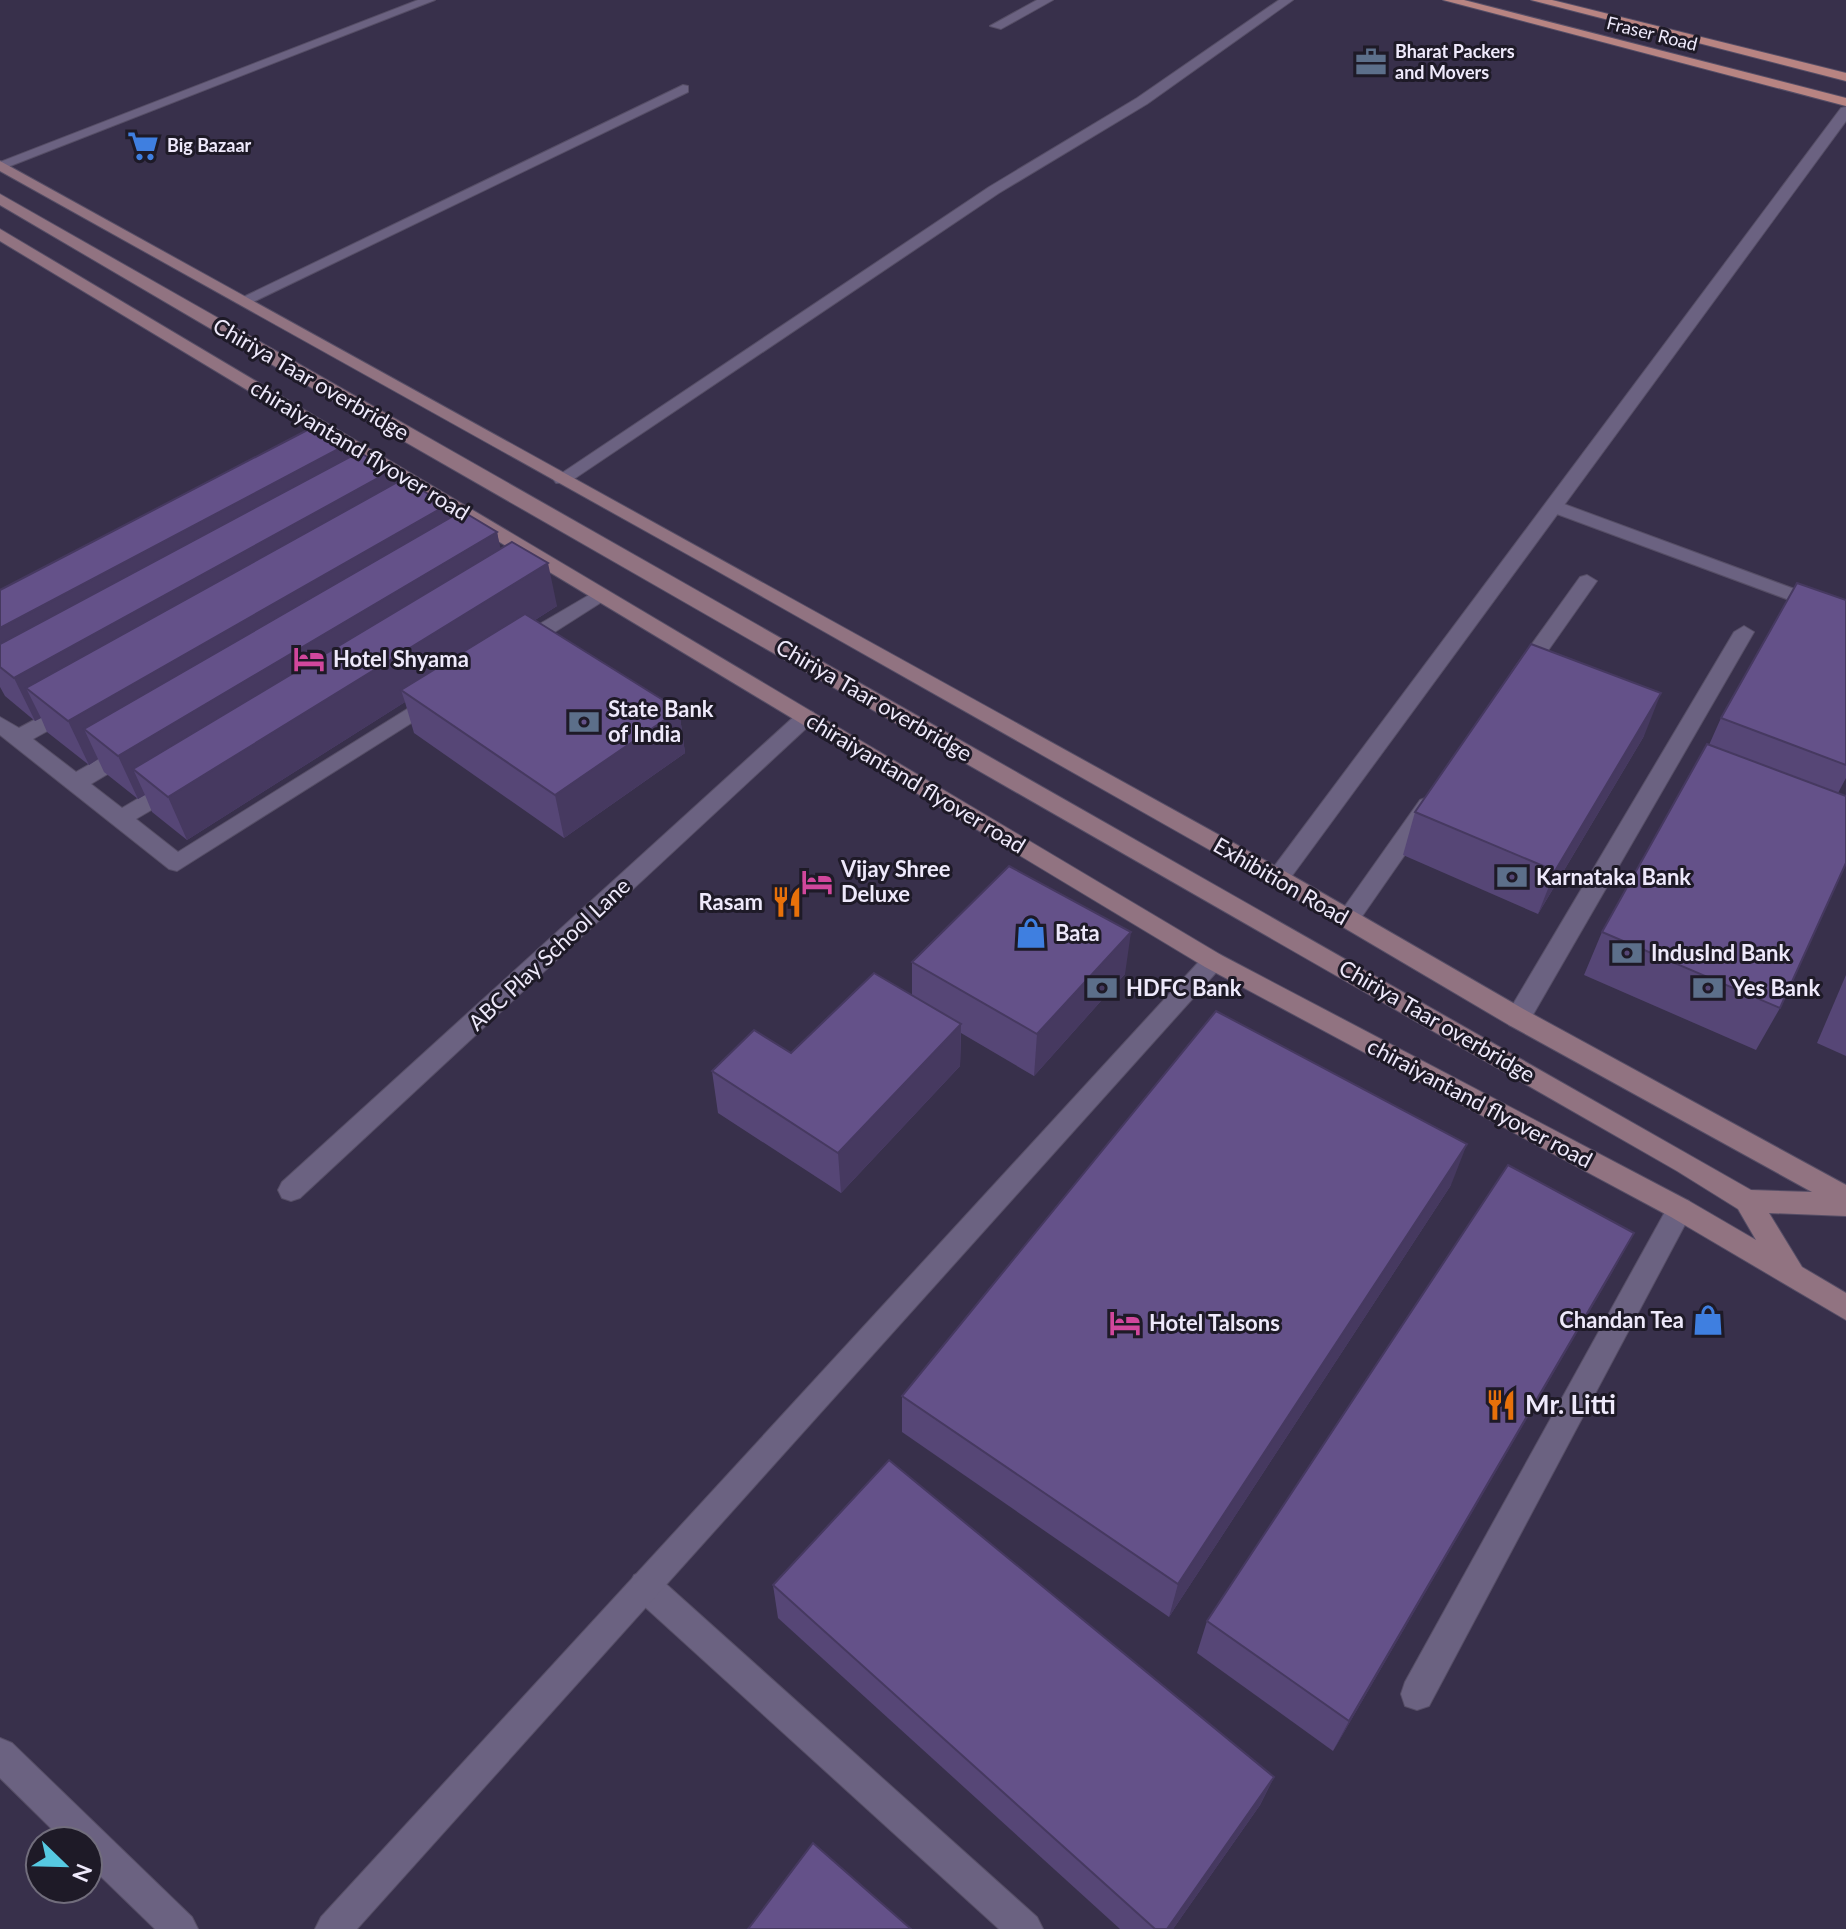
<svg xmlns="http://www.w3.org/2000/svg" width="1846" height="1929" font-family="Lato,sans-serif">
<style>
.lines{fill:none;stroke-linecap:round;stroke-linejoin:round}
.lane-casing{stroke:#564e66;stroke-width:2}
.street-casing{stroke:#564e66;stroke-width:2}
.secondary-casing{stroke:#564e66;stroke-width:2}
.primary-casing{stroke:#564e66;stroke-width:2}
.lane{fill:#6b6281;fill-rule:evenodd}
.street{fill:#6b6281;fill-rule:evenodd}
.secondary{fill:#917381;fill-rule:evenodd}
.primary{fill:#b88482;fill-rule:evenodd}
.wall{fill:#564676}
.shaded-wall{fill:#463960}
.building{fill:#645189;stroke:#463960;stroke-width:2}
.labels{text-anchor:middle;stroke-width:6;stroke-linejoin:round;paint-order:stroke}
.far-street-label{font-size:18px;fill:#eee9fb;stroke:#1e1a27}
.far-poi-label{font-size:18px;font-weight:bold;fill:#eee9fb;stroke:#1e1a27;text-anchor:start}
.street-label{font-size:22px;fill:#eee9fb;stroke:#1e1a27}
.poi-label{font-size:22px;font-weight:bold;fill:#eee9fb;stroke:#1e1a27;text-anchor:start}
.near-poi-label{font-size:26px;font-weight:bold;fill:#eee9fb;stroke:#1e1a27;text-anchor:start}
</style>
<rect width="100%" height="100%" fill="#38304b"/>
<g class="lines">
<defs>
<g id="lane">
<path d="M1037,0h16l-52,29 -11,-3z"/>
<path d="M1553,500l293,108v13l-300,-111 -2,-4z"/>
<path d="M1587,575l10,6 -69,98h-14l-3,-5 3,-5 66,-92z"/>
<path d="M601,588l10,6 -3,4 -80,51h-14l-3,-5 3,-5z"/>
<path d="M1744,626l10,6 -227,393 -9,3 -9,-3 -3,-7 3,-7 225,-379z"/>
<path d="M436,691l7,2 3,5 -3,5 -266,168 -8,-2 -169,-134v-18l19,11 45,-24h14l4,5 -4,5 -45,25 43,33 44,-25h16l3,5 -3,5 -45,27 31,24 44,-26h16l3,5 -3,5 -46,27 42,33z"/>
<path d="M1428,797l8,3 3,5 -3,5 -80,115 -8,3 -8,-3 -4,-6 4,-6 80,-113z"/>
<path d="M1680,1198l9,3 4,8 -4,8 -260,489 -12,4 -12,-4 -4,-12 4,-12 266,-481z"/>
<path d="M645,1571l11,4 381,342 6,12h-44l-365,-332 -5,-11 5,-11z"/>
</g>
<g id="street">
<path d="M418,0h17l-435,170v-8z"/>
<path d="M1279,0h14l-146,104 -148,89 -431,290h-12l-3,-4 436,-292 148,-89z"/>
<path d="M683,85l5,1v6l-439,212 -6,2 -8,-5z"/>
<path d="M1846,107v14l-560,763 -8,2 -8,-2 -3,-6 3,-6 571,-764z"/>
<path d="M806,710l7,2 4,5 -4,5 -513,476 -9,3 -9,-3 -4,-8 4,-8 517,-470z"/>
<path d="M1213,952l8,3 4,6 -4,6 -864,962h-42l6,-12 884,-962z"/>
<path d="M0,1738l12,5 180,174 6,12h-43l-67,-65v-23h-24l-64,-63z"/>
</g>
<path id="secondary" d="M0,161l1286,711 241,139 319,174v31l-77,-3 33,54 44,26v27l-175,-103 -466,-250 -1205,-726v-12l1221,726 468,246 67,39 -18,-31 -61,-38 -1338,-767 -339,-199v-11l1751,996 61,2 -303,-167 -239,-141 -560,-317 -710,-396z"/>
<g id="primary">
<path d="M1443,0h21l382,98v8z"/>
<path d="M1531,0h21l294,73v8z"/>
</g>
</defs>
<use href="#lane" class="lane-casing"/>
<use href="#street" class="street-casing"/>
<use href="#secondary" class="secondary-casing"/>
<use href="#primary" class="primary-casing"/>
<use href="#lane" class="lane"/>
<use href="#street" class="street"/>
<use href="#secondary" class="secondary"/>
<use href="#primary" class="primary"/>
</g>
<g class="wall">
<path d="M346,445l3,12 101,61 47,14 3,17 57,57 -22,14 144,90 6,43 -121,85 -150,-105 -9,-31 -218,138 -35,-28 -7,-17 -7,4 -34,-27 -6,-13 -9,6 -42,-33 -6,-14 -6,3 -30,-25 -5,-9v-97z"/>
<path d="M1846,600v178l-8,15 -58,215 -24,42 -172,-75 18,-43 107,-187 12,-27z"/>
<path d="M1644,736l-106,178 -135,-59 12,-43z"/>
<path d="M912,962l213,12 -91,102 -73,-43 -1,33 -119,127 -123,-80 -6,-42 79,-18 121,-58z"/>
<path d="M1846,975v81l-29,-13z"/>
<path d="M1451,1185l-282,432 -267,-185v-36z"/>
<path d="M1634,1233l-301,518 -136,-98 10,-32z"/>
<path d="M773,1585l501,192 -14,28 -87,124h-53l-342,-311z"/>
</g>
<g class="shaded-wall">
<path d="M346,445l12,42 -358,180v-39z"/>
<path d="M391,471l11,43 -376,174 15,30 -6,3 -21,-43z"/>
<path d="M447,505l10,43 -373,181 14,30 -9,6 -21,-44z"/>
<path d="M497,532l9,43 -373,194 12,26 -7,4 -20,-43z"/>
<path d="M548,563l9,43 -144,91 -12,-7 4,12 -218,138 -19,-43z"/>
<path d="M1661,693l-17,43 -106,178 17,-43z"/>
<path d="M679,710l6,43 -121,85 -9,-43z"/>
<path d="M1131,932l-6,42 -91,102 3,-42z"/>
<path d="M961,1024l-1,42 -119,127 -3,-40z"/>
<path d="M1467,1144l-16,41 -282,432 9,-33z"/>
<path d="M1634,1233l-22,40 -279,478 16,-30z"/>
<path d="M1274,1777l-14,28 -87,124h-6z"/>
</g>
<g class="building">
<path d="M315,426l31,19 -346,183v-38z"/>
<path d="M359,452l32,19 -377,207 -14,-11v-23z"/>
<path d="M403,479l44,26 -379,216 -42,-33z"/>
<path d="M462,511l35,21 -379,224 -34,-27z"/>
<path d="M512,542l36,21 -380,234 -35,-28z"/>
<path d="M1797,583l49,17v165l-125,-47z"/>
<path d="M525,614l154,96 -124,85 -154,-105z"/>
<path d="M1531,644l130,49 -106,178 -140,-59z"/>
<path d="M1707,744l139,52v67l-66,145 -178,-76z"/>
<path d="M1009,866l122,66 -94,102 -125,-72z"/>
<path d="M874,973l87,51 -123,129 -126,-82 42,-41 37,23z"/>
<path d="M1216,1011l251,133 -289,440 -276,-188z"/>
<path d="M1508,1165l126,68 -285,488 -142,-100z"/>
<path d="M889,1460l385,317 -107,152h-12l-382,-344z"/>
<path d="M813,1843l98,86h-163z"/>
</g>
<defs>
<symbol id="office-bare" viewBox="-9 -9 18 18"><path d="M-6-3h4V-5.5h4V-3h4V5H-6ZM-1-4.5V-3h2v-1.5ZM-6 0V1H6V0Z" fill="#5c6f8a" stroke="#1e1a27" stroke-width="2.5" paint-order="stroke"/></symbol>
<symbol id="supermarket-bare" viewBox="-9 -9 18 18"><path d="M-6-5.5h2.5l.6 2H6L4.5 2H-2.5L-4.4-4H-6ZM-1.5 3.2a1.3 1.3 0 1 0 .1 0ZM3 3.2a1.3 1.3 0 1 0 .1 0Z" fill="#3f7fe0" stroke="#1e1a27" stroke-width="2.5" paint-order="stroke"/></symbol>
<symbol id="hotel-bare" viewBox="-9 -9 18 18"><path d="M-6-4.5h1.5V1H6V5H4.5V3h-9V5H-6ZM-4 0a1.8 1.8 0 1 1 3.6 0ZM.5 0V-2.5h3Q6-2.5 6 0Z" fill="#d1479c" stroke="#1e1a27" stroke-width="2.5" paint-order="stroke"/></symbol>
<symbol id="bank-bare" viewBox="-9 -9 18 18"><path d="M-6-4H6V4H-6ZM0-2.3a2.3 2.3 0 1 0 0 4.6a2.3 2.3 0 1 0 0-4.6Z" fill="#5c6f8a" stroke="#1e1a27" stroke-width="2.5" paint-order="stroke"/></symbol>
<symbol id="restaurant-bare" viewBox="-9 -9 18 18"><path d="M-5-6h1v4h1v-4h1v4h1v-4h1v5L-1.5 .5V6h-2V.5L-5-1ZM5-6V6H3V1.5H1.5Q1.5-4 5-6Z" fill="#e8710a" stroke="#1e1a27" stroke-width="2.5" paint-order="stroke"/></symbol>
<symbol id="shop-bare" viewBox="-9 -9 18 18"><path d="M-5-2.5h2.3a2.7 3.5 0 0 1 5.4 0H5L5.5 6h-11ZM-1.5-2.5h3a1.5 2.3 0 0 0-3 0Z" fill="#3f7fe0" stroke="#1e1a27" stroke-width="2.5" paint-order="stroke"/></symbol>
</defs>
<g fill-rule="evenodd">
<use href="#office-bare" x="1349" y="40" width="44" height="44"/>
<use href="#supermarket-bare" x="121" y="124" width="44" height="44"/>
<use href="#hotel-bare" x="287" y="637" width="44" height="44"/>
<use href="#bank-bare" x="562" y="700" width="44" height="44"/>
<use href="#bank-bare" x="1490" y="855" width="44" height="44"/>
<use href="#hotel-bare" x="795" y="860" width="44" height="44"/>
<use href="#restaurant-bare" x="765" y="880" width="44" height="44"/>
<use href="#shop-bare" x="1009" y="911" width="44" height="44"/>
<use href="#bank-bare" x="1605" y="931" width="44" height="44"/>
<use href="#bank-bare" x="1080" y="966" width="44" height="44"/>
<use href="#bank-bare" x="1686" y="966" width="44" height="44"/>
<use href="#shop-bare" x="1686" y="1298" width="44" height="44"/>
<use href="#hotel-bare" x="1103" y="1301" width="44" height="44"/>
<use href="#restaurant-bare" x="1479" y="1383" width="44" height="44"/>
</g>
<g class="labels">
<g class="far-street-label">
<text transform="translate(1652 34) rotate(14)" y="6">Fraser Road</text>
</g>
<g class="far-poi-label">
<text x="1395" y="58">Bharat Packers<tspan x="1395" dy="21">and Movers</tspan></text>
<text x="167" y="152">Big Bazaar</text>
</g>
<g class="street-label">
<text transform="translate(311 379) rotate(30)" y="8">Chiriya Taar overbridge</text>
<text transform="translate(360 450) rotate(31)" y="8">chiraiyantand flyover road</text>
<text transform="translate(874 700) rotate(30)" y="8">Chiriya Taar overbridge</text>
<text transform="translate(916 783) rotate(31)" y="8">chiraiyantand flyover road</text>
<text transform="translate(1281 881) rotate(30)" y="8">Exhibition Road</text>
<text transform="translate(549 954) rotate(-43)" y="8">ABC Play School Lane</text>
<text transform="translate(1437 1021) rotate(30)" y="8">Chiriya Taar overbridge</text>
<text transform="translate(1480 1103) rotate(28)" y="8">chiraiyantand flyover road</text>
</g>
<g class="poi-label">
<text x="333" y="667">Hotel Shyama</text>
<text x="608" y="717">State Bank<tspan x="608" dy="25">of India</tspan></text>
<text x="841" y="877">Vijay Shree<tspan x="841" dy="25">Deluxe</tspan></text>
<text x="1536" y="885">Karnataka Bank</text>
<text x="763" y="910" text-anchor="end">Rasam</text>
<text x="1055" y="941">Bata</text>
<text x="1651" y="961">IndusInd Bank</text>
<text x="1126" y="996">HDFC Bank</text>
<text x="1732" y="996">Yes Bank</text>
<text x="1684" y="1328" text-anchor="end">Chandan Tea</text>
<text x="1149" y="1331">Hotel Talsons</text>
</g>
<g class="near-poi-label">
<text x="1525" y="1414">Mr. Litti</text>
</g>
</g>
<g transform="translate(64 1865) rotate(113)"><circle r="38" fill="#1e1a27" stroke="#716d7c" stroke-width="2"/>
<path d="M0-6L14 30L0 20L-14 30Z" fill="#56c9e1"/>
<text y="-12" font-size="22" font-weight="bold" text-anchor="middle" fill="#eee9fb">N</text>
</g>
</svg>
